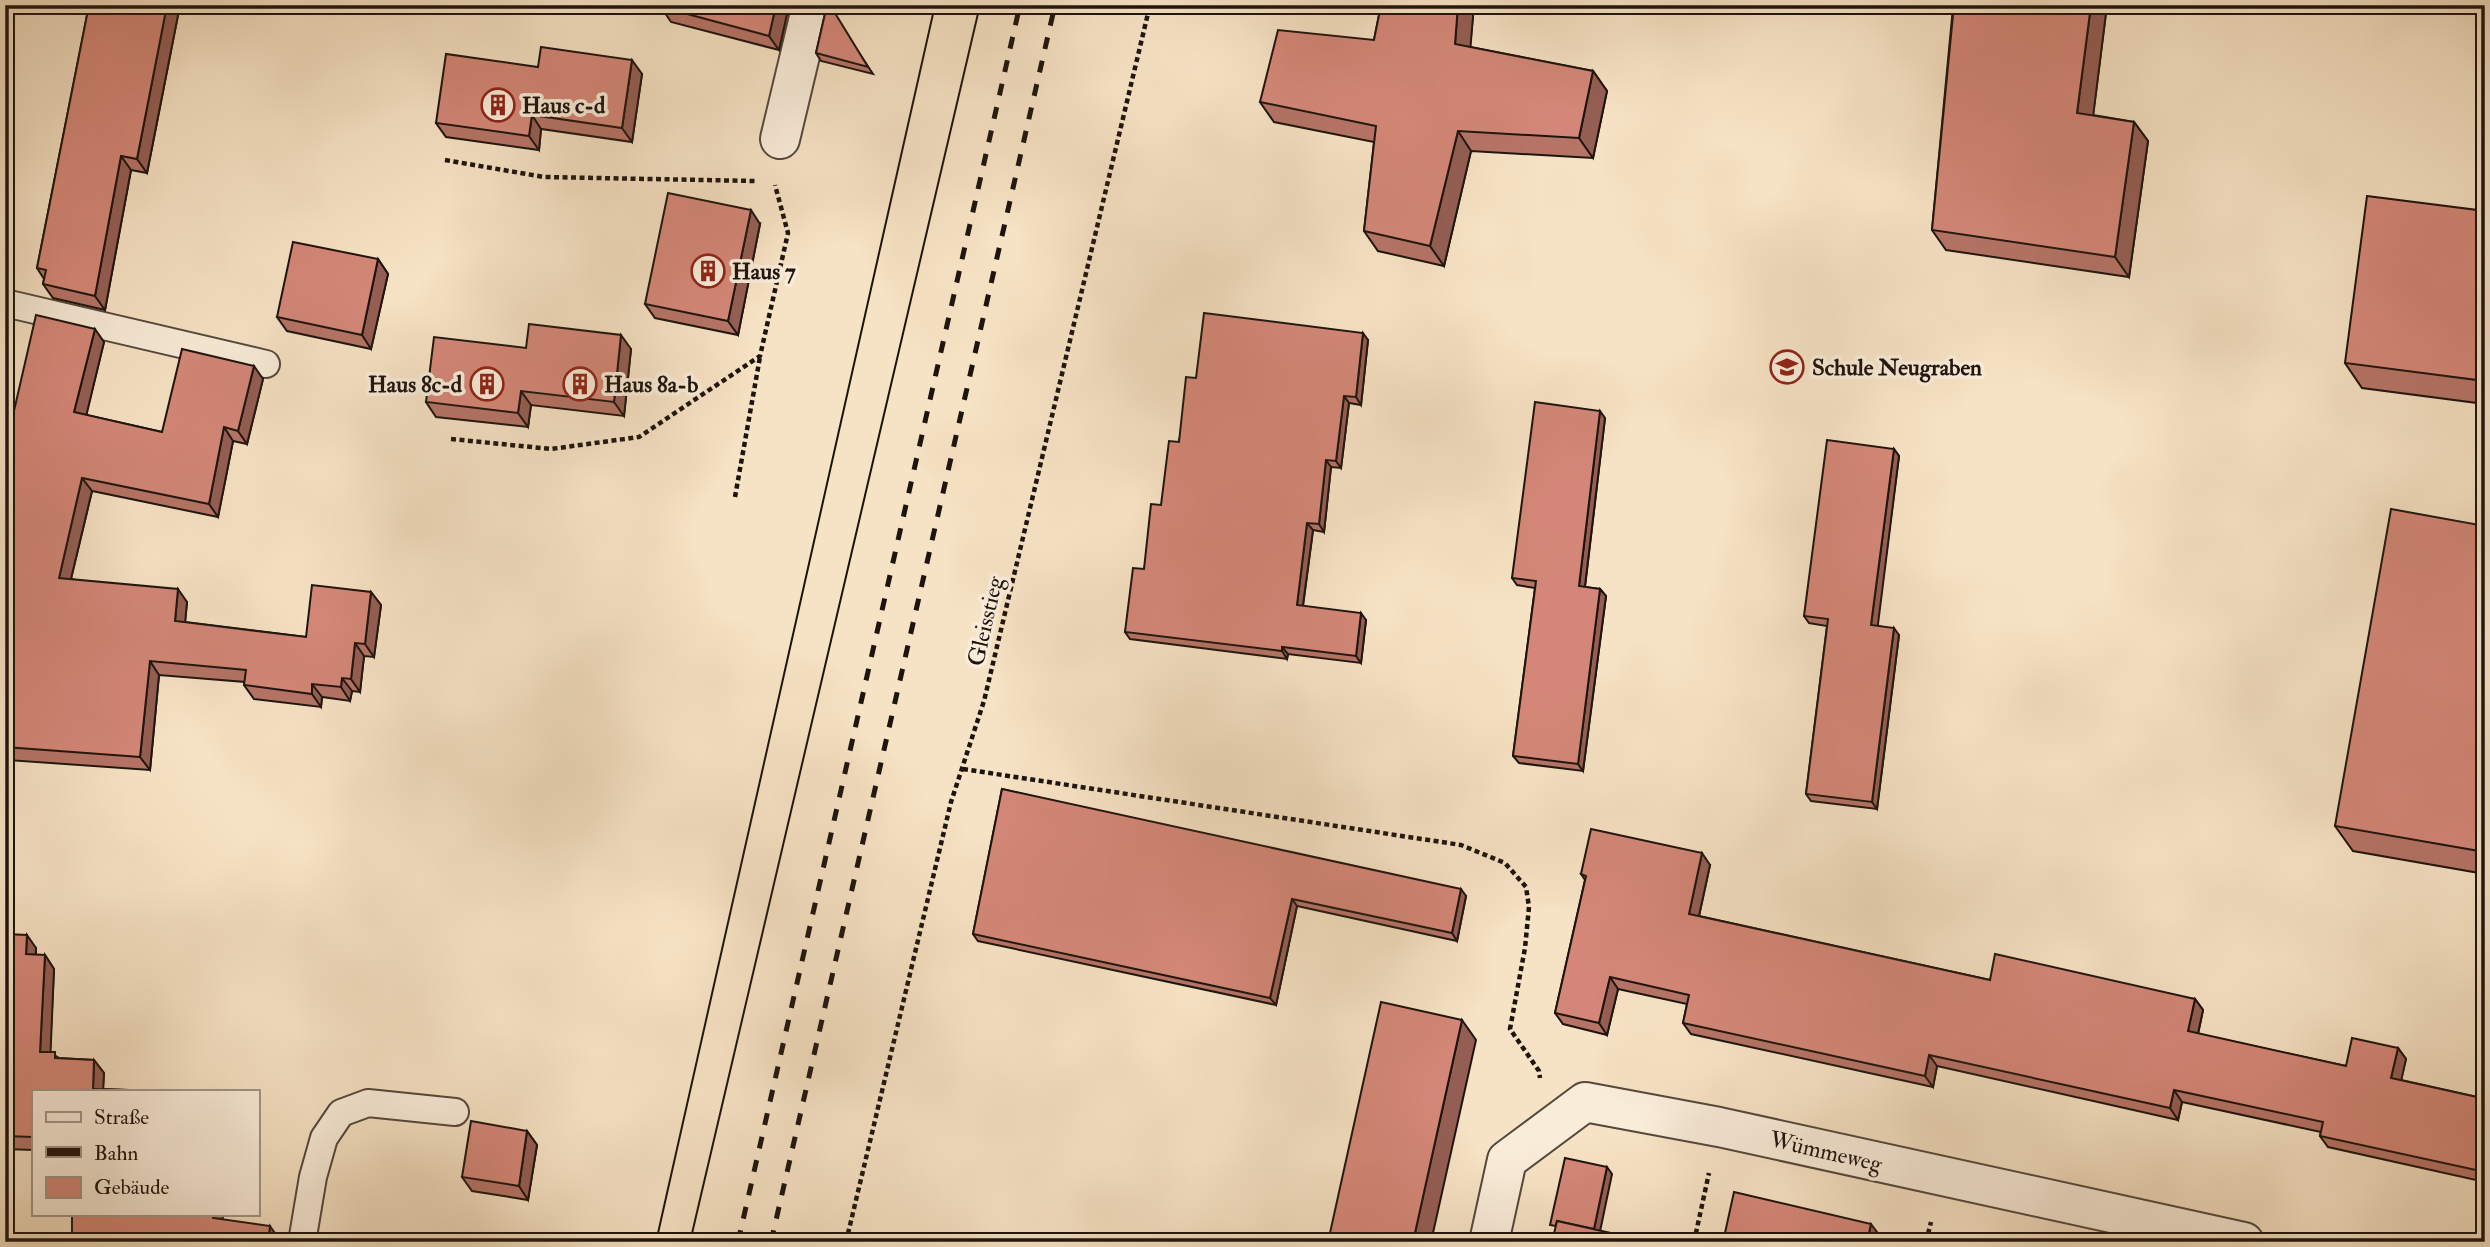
<svg xmlns="http://www.w3.org/2000/svg" width="2490" height="1247" font-family="'IM FELL Double Pica',serif">
<style>
.lines{fill:none;stroke-linecap:round;stroke-linejoin:round}
.service-casing{stroke:#54483c;stroke-width:30}
.minor-casing{stroke:#54483c;stroke-width:42}
.path{stroke:#1e140e;stroke-width:4.5;stroke-dasharray:5 3.5;stroke-linecap:butt}
.service{stroke:#f9ecd9;stroke-width:26}
.minor{stroke:#f9ecd9;stroke-width:38}
.tram{stroke:#1e140e;stroke-width:2}
.rail{stroke:#1e140e;stroke-width:5;stroke-dasharray:12 12;stroke-linecap:butt}
.wall{fill:#b67467;stroke:#1e140e;stroke-width:2}
.shaded-wall{fill:#945e54;stroke:#1e140e;stroke-width:2}
.building{fill:#d48778;stroke:#1e140e;stroke-width:2}
.labels{text-anchor:middle;stroke-width:7;stroke-linejoin:round;paint-order:stroke}
.poi-label{font-size:23px;font-weight:bold;fill:#1e140e;stroke:#f9ecd9;text-anchor:start}
.street-label{font-size:23px;fill:#1e140e;stroke:#f9ecd9}
</style>
<rect width="100%" height="100%" fill="#f6e2c4"/>
<filter id="stains"><feTurbulence type="fractalNoise" baseFrequency=".00286" numOctaves="4"/><feColorMatrix values="0 0 0 0 .2 0 0 0 0 .09 0 0 0 0 .02 0 0 0 .5 -.17"/></filter>
<radialGradient id="worn" r=".72"><stop offset=".6" stop-color="#630" stop-opacity="0"/><stop offset="1" stop-color="#630" stop-opacity=".3"/></radialGradient>
<g class="lines">
<defs>
<g id="service">
<path d="M5,303l261,61"/>
<path d="M302,1242l11,-65 11,-39 17,-25 27,-10 87,9"/>
</g>
<g id="minor">
<path d="M780,139l32,-134"/>
<path d="M1489,1242l18,-82 78,-58 134,25 525,115"/>
</g>
</defs>
<use href="#service" class="service-casing"/>
<use href="#minor" class="minor-casing"/>
<g class="path">
<path d="M445,160l99,17 212,4"/>
<path d="M451,439l100,10 88,-12 121,-81 28,-123 -13,-48"/>
<path d="M735,497l25,-140"/>
<path d="M963,769l498,76 44,18 21,24 3,20 -4,41 -15,81 29,42 1,7"/>
<path d="M846,1242l105,-440 33,-101 166,-696"/>
<path d="M1694,1242l15,-69"/>
<path d="M1926,1242l5,-20"/>
</g>
<use href="#service" class="service"/>
<use href="#minor" class="minor"/>
<g class="tram">
<path d="M656,1242l279,-1237"/>
<path d="M690,1242l290,-1237"/>
</g>
<g class="rail">
<path d="M738,1242l282,-1237"/>
<path d="M771,1242l284,-1237"/>
</g>
</g>
<g class="wall">
<path d="M89,5h91l-33,168 -16,-3 -26,140 -52,-12 -10,-14 1,-5 -7,-11z"/>
<path d="M789,5l-10,45 -108,-28 -10,-15z"/>
<path d="M827,5l46,69 -52,-13 -5,-8z"/>
<path d="M1381,5h93l-4,42 123,24 14,20 -14,67 -122,-7 -27,115 -66,-15 -14,-20 10,-89 -100,-20 -14,-20 114,-62z"/>
<path d="M1922,5h185l-14,110 41,7 14,19 -19,136 -183,-27 -14,-20 21,-223z"/>
<path d="M538,67l104,7 -10,68 -91,-13 -2,21 -93,-13 -10,-14z"/>
<path d="M2485,211v193l-123,-16 -17,-25z"/>
<path d="M760,224l-22,111 -83,-17 -10,-14z"/>
<path d="M378,259l10,15 -17,75 -84,-18 -10,-14z"/>
<path d="M1368,340l-7,65 -12,-2 -8,65 -10,-1 -7,65 -11,-2 -10,76 63,14 -5,43 -73,-9 -1,5 -157,-20 -5,-7 19,-63 52,-191z"/>
<path d="M104,342l-18,73 76,17 101,-53 -16,65 -14,-3 -15,76 -126,-26 -21,88 116,23 -2,20 121,15 65,-45 10,13 -7,52 -10,-1 -4,36 -8,-1 -2,10 -28,-4 -1,10 -67,-8 -10,-14 1,-3 -86,-7 -9,95 -142,-10 -3,69v-379z"/>
<path d="M526,348l105,1 -7,67 -93,-11 -3,22 -92,-10 -10,-15z"/>
<path d="M1605,418l-20,169 15,2 6,7 -23,175 -64,-8 -6,-7 22,-168 -18,-3 -5,-7z"/>
<path d="M1894,449l5,7 -22,169 22,10 -22,174 -66,-8 -5,-7 21,-168 -18,-3 -5,-7z"/>
<path d="M2485,526v348l-132,-23 -18,-25z"/>
<path d="M1002,789l464,107 -9,45 -160,-35 -21,99 -298,-64 -5,-7z"/>
<path d="M1710,865l-11,51 291,64 205,19 8,11 -5,24 148,32 52,-18 8,11 -5,21 76,17 8,-25v110l-157,-35 -8,-11 1,-4 -139,-30 -4,18 -241,-54 -4,21 -242,-53 -8,-11 4,-19 -69,-15 -11,46 -44,-11 -8,-11 30,-133 -4,-6z"/>
<path d="M5,934l31,14v7h9l9,14 -4,83 9,6 35,2 10,13 -1,16 25,1 1,1h-96v59l-28,-1z"/>
<path d="M527,1131l10,14 -9,55 -56,-9 -10,-14z"/>
</g>
<g class="shaded-wall">
<path d="M167,5h13l-33,168 -10,-14z"/>
<path d="M776,5h13l-10,45 -10,-14z"/>
<path d="M1458,5h16l-5,59 -14,-20z"/>
<path d="M2091,5h16l-16,128 -14,-20z"/>
<path d="M632,60l10,14 -10,68 -10,-14z"/>
<path d="M1593,71l14,20 -14,67 -14,-20z"/>
<path d="M532,115l9,14 -2,21 -10,-14z"/>
<path d="M2134,122l14,19 -19,136 -14,-20z"/>
<path d="M1458,131l13,20 -27,115 -14,-20z"/>
<path d="M121,156l10,14 -26,140 -10,-14z"/>
<path d="M751,210l9,14 -22,111 -10,-14z"/>
<path d="M378,259l10,15 -17,75 -9,-14z"/>
<path d="M95,329l9,13 -20,83 -10,-13z"/>
<path d="M1363,333l5,7 -7,65 -5,-8z"/>
<path d="M621,335l10,14 -7,67 -10,-14z"/>
<path d="M254,366l9,13 -16,65 -9,-13z"/>
<path d="M521,391l10,14 -3,22 -10,-14z"/>
<path d="M1344,396l5,7 -8,65 -5,-7z"/>
<path d="M1600,411l5,7 -21,176 -5,-8z"/>
<path d="M224,427l9,14 -15,76 -9,-13z"/>
<path d="M1894,449l5,7 -22,176 -6,-7z"/>
<path d="M1326,460l5,7 -7,65 -5,-8z"/>
<path d="M82,478l10,13 -24,100 -9,-13z"/>
<path d="M1307,523l6,7 -11,82 -5,-7z"/>
<path d="M178,589l9,13 -3,32 -9,-13z"/>
<path d="M1600,589l6,7 -23,175 -5,-7z"/>
<path d="M371,592l10,13 -7,52 -9,-13z"/>
<path d="M1361,613l5,7 -5,43 -5,-7z"/>
<path d="M1894,628l5,7 -22,174 -5,-7z"/>
<path d="M355,643l9,13 -4,36 -9,-13z"/>
<path d="M1282,647l6,7 -1,5 -5,-8z"/>
<path d="M150,661l9,14 -9,95 -10,-13z"/>
<path d="M342,678l10,13 -2,10 -9,-14z"/>
<path d="M312,684l10,13 -1,10 -9,-13z"/>
<path d="M5,756l3,4 -3,69z"/>
<path d="M1702,853l8,12 -13,60 -8,-11z"/>
<path d="M1461,889l5,7 -9,45 -5,-8z"/>
<path d="M1292,899l5,7 -21,99 -6,-7z"/>
<path d="M27,935l9,13 -1,20 -9,-14z"/>
<path d="M45,955l9,14 -4,96 -10,-13z"/>
<path d="M1610,977l8,12 -11,46 -8,-12z"/>
<path d="M2195,999l8,11 -7,33 -8,-12z"/>
<path d="M1462,1020l14,20 -45,202h-18z"/>
<path d="M2398,1048l8,11 -7,31 -8,-12z"/>
<path d="M1929,1055l8,11 -4,21 -8,-11z"/>
<path d="M94,1060l10,13 -1,18 -10,-2z"/>
<path d="M2174,1090l8,12 -4,18 -8,-12z"/>
<path d="M527,1131l10,14 -9,55 -9,-14z"/>
<path d="M1607,1167l5,7 -14,67 -5,-7z"/>
<path d="M213,1214h10l-1,17 -9,-13z"/>
<path d="M1871,1224l9,12 -2,6h-11z"/>
<path d="M270,1226l9,13v3h-11z"/>
</g>
<g class="building">
<path d="M89,5h78l-30,154 -16,-3 -26,140 -52,-12 3,-14 -9,-2z"/>
<path d="M661,5h115l-7,31 -108,-29z"/>
<path d="M827,5h3l38,62 -52,-14z"/>
<path d="M1381,5h77l-3,39 138,27 -14,67 -121,-7 -28,115 -66,-15 12,-105 -116,-24 18,-72 96,10z"/>
<path d="M1954,5h137l-14,108 57,9 -19,135 -183,-27z"/>
<path d="M541,47l91,13 -10,68 -90,-13 -3,21 -93,-13 10,-69 92,13z"/>
<path d="M668,193l83,17 -23,111 -83,-17z"/>
<path d="M2367,196l118,15v170l-140,-18z"/>
<path d="M293,242l85,17 -16,76 -85,-18z"/>
<path d="M1204,313l159,20 -7,64 -12,-1 -8,65 -10,-1 -7,64 -12,-1 -10,82 64,8 -5,43 -74,-9v4l-157,-19 8,-64 11,1 7,-65 10,1 8,-64 10,1 7,-65 10,1z"/>
<path d="M36,315l59,14 -21,83 88,20 20,-83 72,17 -16,65 -14,-4 -15,77 -127,-26 -23,100 119,11 -3,32 131,16 6,-52 59,7 -6,52 -10,-1 -4,36 -9,-1 -1,9 -29,-3v10l-68,-9 2,-15 -96,-9 -10,96 -135,-10v-297z"/>
<path d="M529,324l92,11 -7,67 -93,-11 -3,22 -92,-11 8,-65 92,11z"/>
<path d="M1535,402l65,9 -21,175 21,3 -22,175 -65,-8 23,-175 -24,-3z"/>
<path d="M1827,440l67,9 -23,176 23,3 -22,174 -66,-8 22,-175 -24,-3z"/>
<path d="M2391,509l94,17v326l-150,-26z"/>
<path d="M1002,789l459,100 -9,44 -160,-34 -22,99 -297,-64z"/>
<path d="M1591,829l111,24 -13,61 301,66 5,-26 200,45 -7,32 158,35 6,-28 46,10 -7,30 86,19 6,-26 2,1v100l-165,-36 3,-14 -149,-32 -4,18 -241,-53 -4,21 -242,-53 6,-28 -79,-18 -11,46 -44,-10 31,-137 -5,-2z"/>
<path d="M5,934l22,1 -1,19 19,1 -5,97h15v6l39,2 -1,29 35,1v1h-95v46l-28,-1z"/>
<path d="M1381,1002l81,18 -49,222h-85z"/>
<path d="M471,1121l56,10 -8,55 -57,-9z"/>
<path d="M1565,1158l42,9 -13,62 -37,-8 -1,5 -6,-1z"/>
<path d="M1734,1192l137,32 -4,18h-144z"/>
<path d="M72,1214h141v4l57,8 -2,16h-196z"/>
<path d="M1557,1221l81,18v3h-86z"/>
</g>
<defs>
<symbol id="building-ring" viewBox="-11 -11 22 22"><circle r="9.5" fill="#f9ecd9" stroke="#8f2418" stroke-width="1.5"/><path d="M-4-6H4V6H1V3H-1V6H-4ZM-2.5-4.3h1.7v1.8h-1.7ZM.8-4.3h1.7v1.8H.8ZM-2.5-1h1.7V.8h-1.7ZM.8-1h1.7V.8H.8Z" fill="#8f2418"/></symbol>
<symbol id="school-ring" viewBox="-11 -11 22 22"><circle r="9.5" fill="#f9ecd9" stroke="#8f2418" stroke-width="1.5"/><path d="M0-5L7-2L0 1L-7-2ZM-4 1L0 2.5L4 1V4Q0 6-4 4Z" fill="#8f2418"/></symbol>
</defs>
<g fill-rule="evenodd">
<use href="#building-ring" x="479" y="86" width="38" height="38"/>
<use href="#building-ring" x="689" y="252" width="38" height="38"/>
<use href="#school-ring" x="1768" y="348" width="38" height="38"/>
<use href="#building-ring" x="468" y="365" width="38" height="38"/>
<use href="#building-ring" x="561" y="365" width="38" height="38"/>
</g>
<g class="labels">
<g class="poi-label">
<text x="522" y="113">Haus c-d</text>
<text x="732" y="279">Haus 7</text>
<text x="1812" y="375">Schule Neugraben</text>
<text x="462" y="392" text-anchor="end">Haus 8c-d</text>
<text x="604" y="392">Haus 8a-b</text>
</g>
<g class="street-label">
<text transform="translate(985 621) rotate(-77)" y="8">Gleisstieg</text>
<text transform="translate(1826 1151) rotate(13)" y="8">Wümmeweg</text>
</g>
</g>
<rect width="2490" height="1247" fill="none" stroke="#f6e2c4" stroke-width="28"/>
<rect x="7" y="7" width="2476" height="1233" fill="none" stroke="#1e140e" stroke-width="3.5"/>
<rect x="14" y="14" width="2462" height="1219" fill="none" stroke="#1e140e" stroke-width="2"/>
<rect x="32" y="1090" width="228" height="126" fill="#f9ecd9" stroke="#a19688" stroke-width="2"/>
<rect x="46" y="1112" width="35" height="10" fill="#f9ecd9" stroke="#a19688" stroke-width="2"/>
<text x="94" y="1124" font-size="21" fill="#1e140e">Straße</text>
<rect x="46" y="1147" width="35" height="10" fill="#1e140e" stroke="#a19688" stroke-width="2"/>
<text x="94" y="1160" font-size="21" fill="#1e140e">Bahn</text>
<rect x="46" y="1177" width="35" height="21" fill="#d48778" stroke="#a19688" stroke-width="2"/>
<text x="94" y="1194" font-size="21" fill="#1e140e">Gebäude</text>
<rect width="100%" height="100%" filter="url(#stains)"/>
<rect width="100%" height="100%" fill="url(#worn)"/>
</svg>
